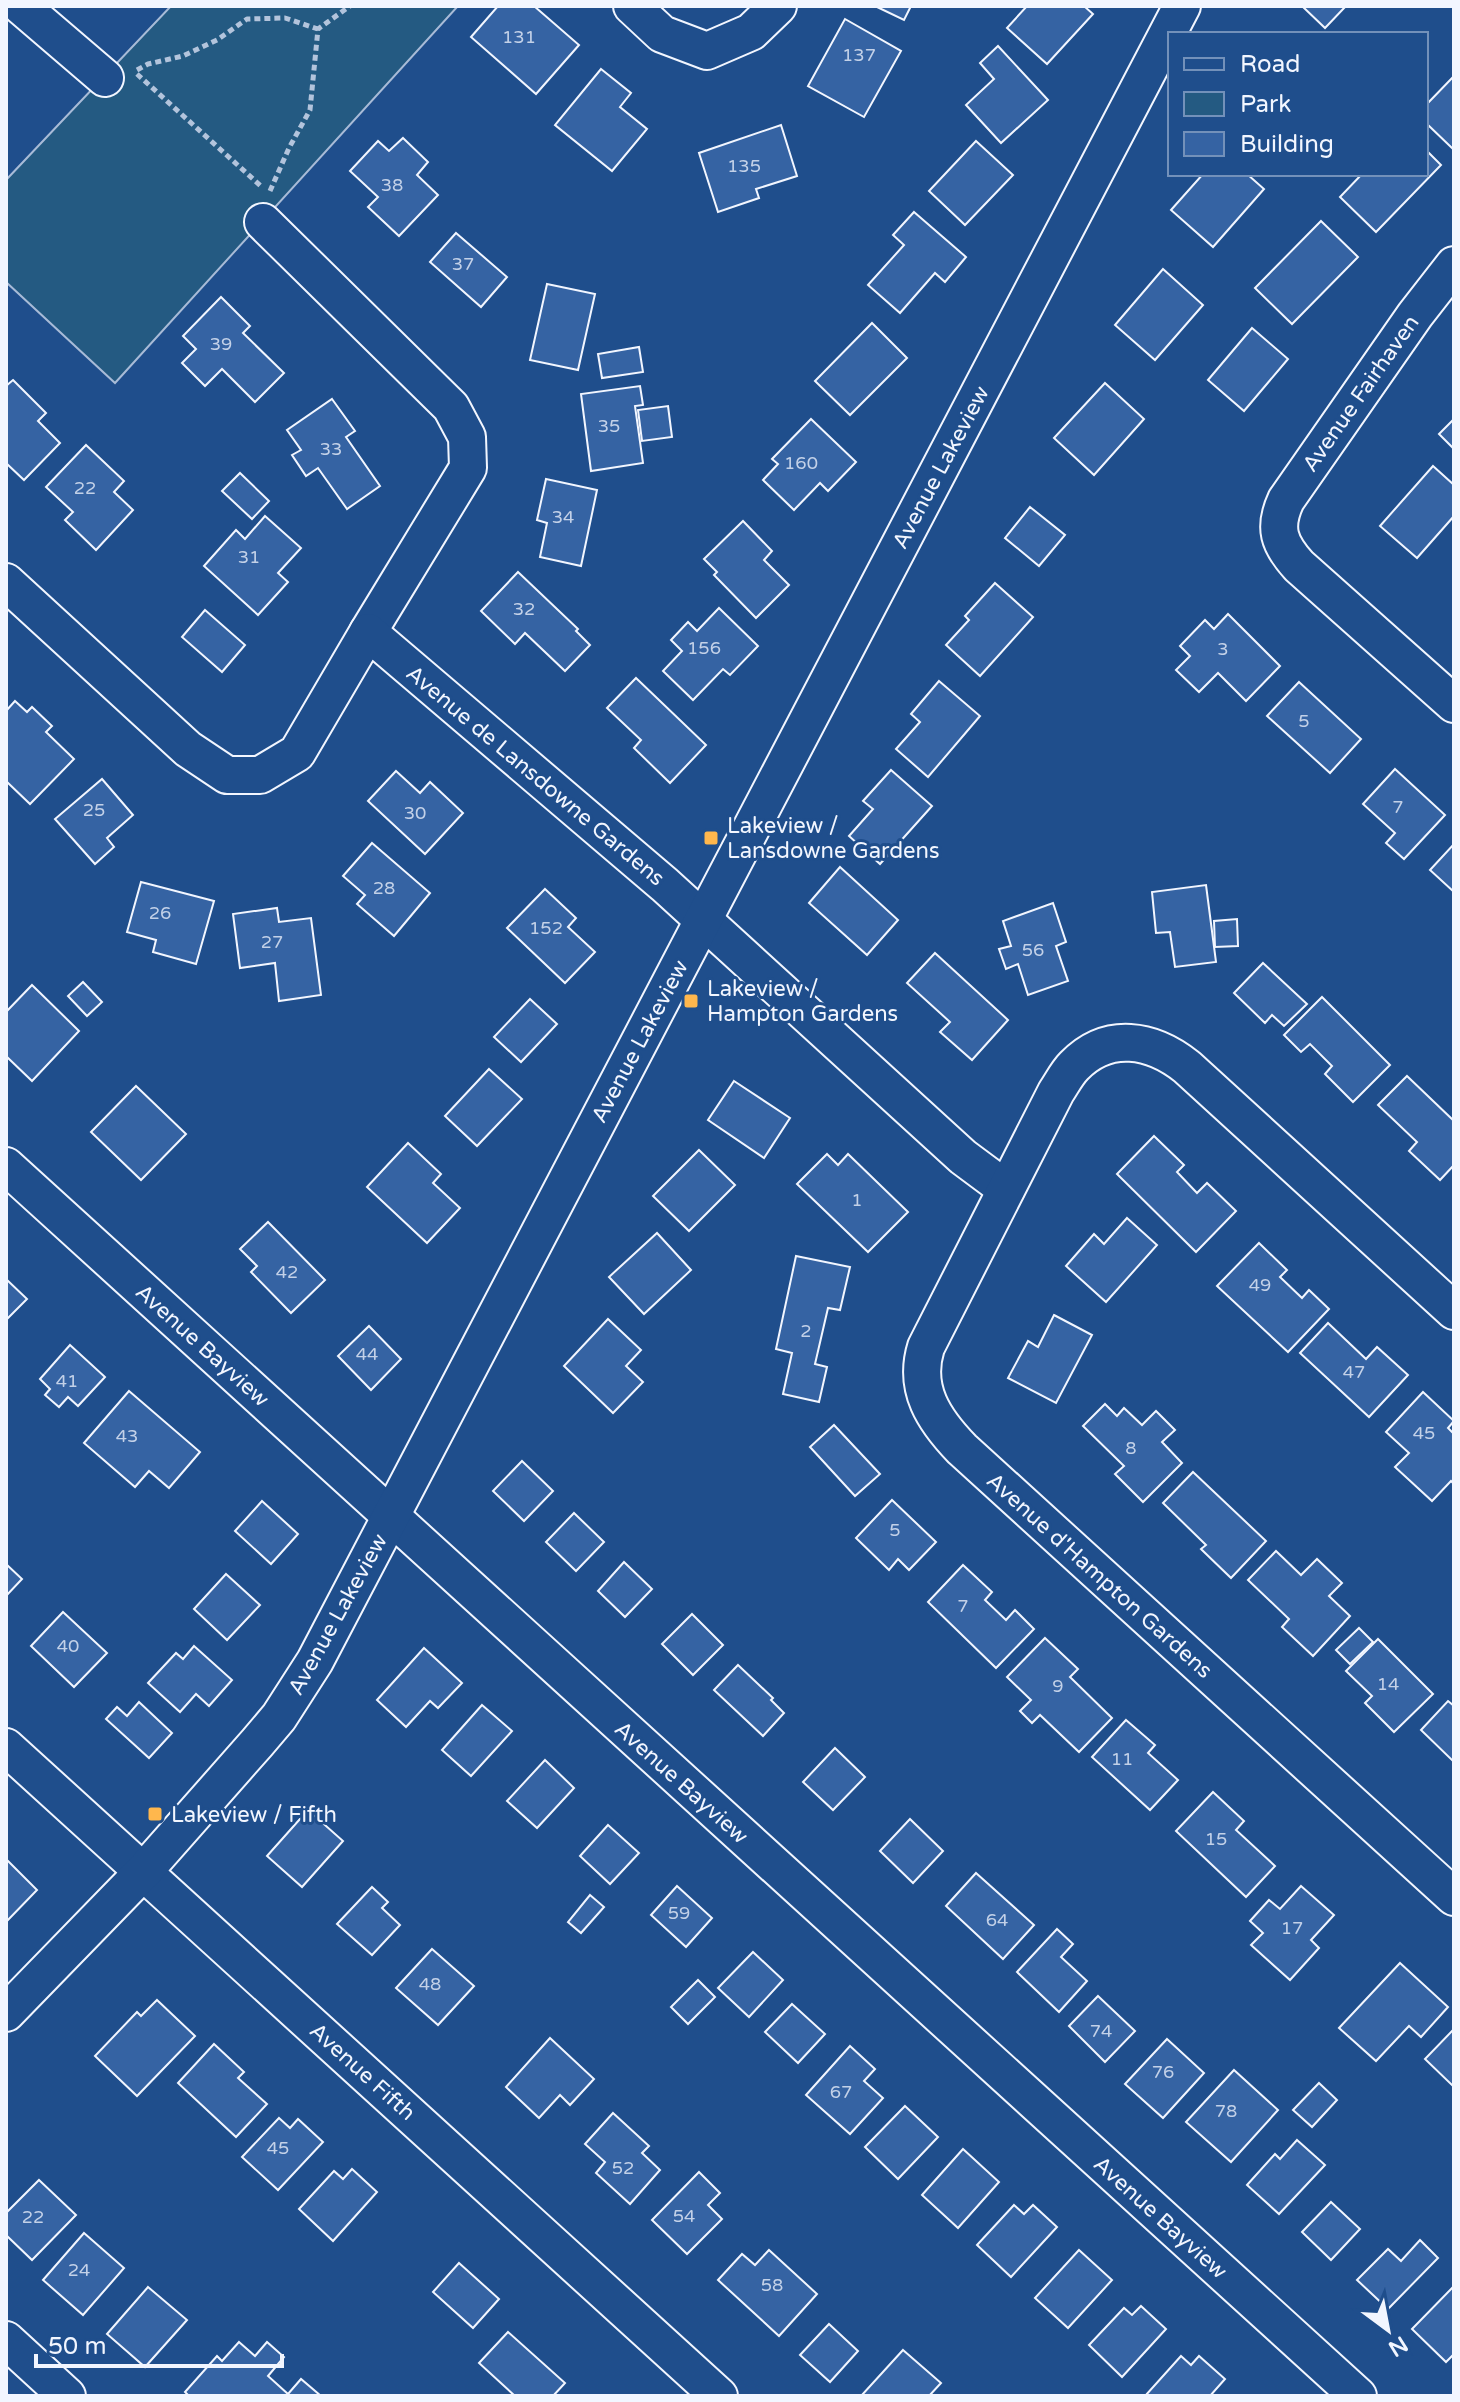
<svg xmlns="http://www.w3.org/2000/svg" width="1460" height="2402" font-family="'Varela Round',sans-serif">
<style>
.green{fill:#245a82;stroke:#a8bbd7;stroke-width:2}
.building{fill:#3563a3;stroke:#f2f6ff;stroke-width:2}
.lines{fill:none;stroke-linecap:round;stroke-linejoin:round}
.minor-casing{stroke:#f2f6ff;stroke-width:40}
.path{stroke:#b3c4dc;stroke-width:5;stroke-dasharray:6 4;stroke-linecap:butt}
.minor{stroke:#1f4e8c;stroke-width:36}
.poi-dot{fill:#ffb74d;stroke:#1f4e8c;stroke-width:3}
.labels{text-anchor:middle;stroke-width:6;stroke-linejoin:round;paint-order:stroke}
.number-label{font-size:18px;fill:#c3d1e8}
.street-label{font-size:22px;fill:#f2f6ff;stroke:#1f4e8c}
.poi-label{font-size:22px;fill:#f2f6ff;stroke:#1f4e8c;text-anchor:start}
</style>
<rect width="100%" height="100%" fill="#1f4e8c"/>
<path class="green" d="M171,6h287l-343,377 -109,-101v-102z"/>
<g class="building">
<path d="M498,6h36l45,39 -43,49 -65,-57z"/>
<path d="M875,6h36l-7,14z"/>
<path d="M1027,6h57l9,8 -46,50 -40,-36z"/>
<path d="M1302,6h44l-21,22z"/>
<path d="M845,19l56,32 -37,66 -56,-31z"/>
<path d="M998,46l50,54 -47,43 -35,-38 28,-26 -14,-16z"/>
<path d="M601,69l30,24 -11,14 27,22 -35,42 -57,-46z"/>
<path d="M1454,76v73h-1l-27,-26v-18z"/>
<path d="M781,125l16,51 -41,13 3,9 -41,14 -19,-59z"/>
<path d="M403,138l25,24 -11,13 21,20 -39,41 -31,-29 10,-10 -28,-26 28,-30 11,10z"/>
<path d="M976,141l37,34 -48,50 -36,-34z"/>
<path d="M1426,150l15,15 -65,67 -36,-35 22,-23h64z"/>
<path d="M1203,174h44l17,15 -51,58 -42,-37z"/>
<path d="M914,212l52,45 -21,25 -10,-9 -35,40 -32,-28 36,-40 -11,-10z"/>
<path d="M1321,221l37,36 -66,67 -37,-36z"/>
<path d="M456,233l51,44 -26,30 -51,-45z"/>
<path d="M1163,269l40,36 -48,55 -40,-35z"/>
<path d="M547,284l48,10 -17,76 -48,-10z"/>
<path d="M221,297l29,29 -7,7 41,40 -29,29 -33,-33 -17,17 -23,-23 14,-14 -13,-13z"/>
<path d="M872,323l35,35 -57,57 -35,-34z"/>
<path d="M1252,328l36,31 -44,52 -36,-31z"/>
<path d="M639,347l4,25 -41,6 -4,-24z"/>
<path d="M13,380l33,33 -8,8 22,22 -36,37 -18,-17v-77z"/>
<path d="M1105,383l39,36 -50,56 -40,-37z"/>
<path d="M640,386l3,19 -8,1 8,57 -52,8 -10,-77z"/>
<path d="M332,399l23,32 -9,6 34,49 -33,23 -29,-41 -12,8 -14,-21 9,-5 -14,-20z"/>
<path d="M668,406l4,31 -30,4 -4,-31z"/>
<path d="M811,419l45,43 -28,29 -8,-8 -26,27 -31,-30 15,-16 -6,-5z"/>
<path d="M1454,419v30l-15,-15z"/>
<path d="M86,445l38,36 -10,11 19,18 -37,40 -31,-30 8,-8 -27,-25z"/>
<path d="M1433,466l21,19v31l-37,42 -37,-32z"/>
<path d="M240,473l29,28 -17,18 -30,-28z"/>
<path d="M546,479l51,11 -16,76 -41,-9 7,-34 -10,-3z"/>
<path d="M1030,507l35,28 -26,31 -34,-28z"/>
<path d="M265,516l36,32 -23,25 10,9 -30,33 -54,-49 32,-36 9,9z"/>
<path d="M743,521l29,30 -8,9 25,25 -33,33 -42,-43 3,-3 -13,-13z"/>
<path d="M518,572l60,57 -2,2 14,14 -25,26 -40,-38 -10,11 -34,-33z"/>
<path d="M995,583l38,34 -53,59 -34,-31 23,-25 -4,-4z"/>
<path d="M719,608l39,38 -28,29 -7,-6 -30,31 -30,-29 19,-20 -11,-11 17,-18 9,9z"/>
<path d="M205,610l40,35 -23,27 -40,-35z"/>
<path d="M1228,614l52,52 -34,35 -28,-28 -19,19 -23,-22 14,-14 -10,-10 25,-26 9,9z"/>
<path d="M636,678l70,67 -36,38 -36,-35 7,-8 -34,-32z"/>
<path d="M939,681l41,35 -52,61 -32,-28 24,-27 -9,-8z"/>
<path d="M1299,682l62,57 -31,34 -63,-57z"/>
<path d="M15,701l12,11 5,-5 20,19 -6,6 28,27 -44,45 -24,-23v-70z"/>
<path d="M1395,769l50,46 -41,44 -18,-16 9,-10 -32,-29z"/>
<path d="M891,770l41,36 -52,58 -31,-28 24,-27 -10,-8z"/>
<path d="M396,771l24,22 10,-11 33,31 -38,41 -57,-53z"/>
<path d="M102,779l31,36 -26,23 7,9 -19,17 -40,-45z"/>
<path d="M372,843l58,50 -36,43 -37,-32 8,-9 -22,-19z"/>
<path d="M1454,844v48l-24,-22z"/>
<path d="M840,867l58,53 -31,35 -58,-52z"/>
<path d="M141,882l73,19 -18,63 -43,-12 3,-12 -29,-8z"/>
<path d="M1206,885l10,77 -41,5 -5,-35 -14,1 -4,-41z"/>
<path d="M545,889l31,29 -8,9 27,25 -30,31 -58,-55z"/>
<path d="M1053,903l13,39 -10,4 12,35 -40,14 -10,-31 -12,5 -7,-20 12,-3 -8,-25z"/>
<path d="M277,908l2,14 32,-4 10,77 -42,6 -4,-38 -35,5 -7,-54z"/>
<path d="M1237,919l1,27 -23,1 -1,-26z"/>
<path d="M935,953l73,67 -36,40 -32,-28 10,-10 -43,-39z"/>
<path d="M1263,963l44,41 -23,22 -12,-11 -7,8 -31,-30z"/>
<path d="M83,982l19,20 -15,14 -19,-20z"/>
<path d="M32,985l47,46 -47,50 -26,-25v-44z"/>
<path d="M1322,997l68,68 -37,37 -28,-28 7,-8 -22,-22 -9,8 -17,-17z"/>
<path d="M530,999l27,25 -36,38 -27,-25z"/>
<path d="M489,1069l33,30 -45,47 -32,-30z"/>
<path d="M1407,1076l47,45v44l-14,15 -31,-29 8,-9 -39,-37z"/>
<path d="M734,1081l56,37 -26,40 -56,-38z"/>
<path d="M136,1086l50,48 -45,46 -50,-48z"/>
<path d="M1154,1136l30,29 -7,7 20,21 10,-10 29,28 -40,41 -79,-78z"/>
<path d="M408,1143l33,31 -8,9 27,25 -33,35 -60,-56z"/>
<path d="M699,1150l36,35 -46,46 -36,-35z"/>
<path d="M827,1154l11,11 10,-11 60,58 -40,40 -71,-68z"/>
<path d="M1127,1218l30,27 -51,57 -40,-36 28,-32 10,10z"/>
<path d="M268,1222l57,58 -34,33 -40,-41 6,-6 -17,-17z"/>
<path d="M657,1233l34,37 -47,44 -35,-37z"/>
<path d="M1259,1243l28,27 -7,7 22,21 7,-8 20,19 -41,43 -71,-66z"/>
<path d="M796,1256l54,11 -10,43 -12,-2 -13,56 12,3 -8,35 -36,-8 9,-41 -16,-4z"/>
<path d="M6,1279l21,20 -21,21z"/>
<path d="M1054,1315l38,20 -36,68 -48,-25 20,-37 10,6z"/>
<path d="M608,1319l33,31 -15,16 17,16 -30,31 -49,-47z"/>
<path d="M1328,1323l38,36 11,-12 31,28 -39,42 -69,-64z"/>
<path d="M369,1326l32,33 -30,31 -33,-34z"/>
<path d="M70,1345l35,32 -27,29 -10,-9 -9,10 -14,-12 5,-6 -10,-10z"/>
<path d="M129,1391l71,61 -31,36 -20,-17 -14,16 -51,-44z"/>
<path d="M1423,1392l31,29 -6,7 6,6v50l-3,-3 -19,20 -37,-34 14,-14 -23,-21z"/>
<path d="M1105,1404l12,12 7,-8 18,17 14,-14 19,19 -13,12 20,21 -39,39 -28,-28 9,-8 -41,-40z"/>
<path d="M834,1425l46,49 -25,22 -45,-49z"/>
<path d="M522,1461l31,30 -29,30 -31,-30z"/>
<path d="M1193,1472l73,69 -35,37 -30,-29 5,-4 -43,-42z"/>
<path d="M892,1500l44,42 -27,28 -11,-11 -9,11 -33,-32z"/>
<path d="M262,1501l36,33 -27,30 -36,-33z"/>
<path d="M574,1513l30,29 -28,29 -30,-29z"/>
<path d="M1276,1551l25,24 16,-16 25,24 -13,13 21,20 -37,40 -31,-29 7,-8 -41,-39z"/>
<path d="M624,1562l28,27 -27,28 -27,-26z"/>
<path d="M6,1564l16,15 -16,17z"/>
<path d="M963,1565l29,27 -7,8 21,20 9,-10 19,19 -38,39 -68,-66z"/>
<path d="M226,1574l34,31 -33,35 -33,-31z"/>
<path d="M63,1612l44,41 -33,34 -43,-41z"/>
<path d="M692,1614l31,31 -30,30 -31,-31z"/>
<path d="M1359,1628l14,14 -23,22 -14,-14z"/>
<path d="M1045,1638l33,31 -8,8 42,41 -33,34 -39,-37 -8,8 -12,-12 11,-11 -24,-23z"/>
<path d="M1378,1639l55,55 -39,38 -29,-29 7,-7 -26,-25z"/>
<path d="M194,1646l38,34 -23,26 -13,-12 -16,18 -32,-29 28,-30 7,6z"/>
<path d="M424,1648l38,35 -24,25 -8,-7 -24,26 -29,-27z"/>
<path d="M738,1665l35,33 -2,2 13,13 -21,23 -49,-46z"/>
<path d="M1448,1701l6,5v56l-33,-32z"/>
<path d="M139,1702l33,31 -23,25 -43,-39 11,-12 10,9z"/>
<path d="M482,1705l30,26 -41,45 -29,-26z"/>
<path d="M1126,1720l29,25 -7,8 30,27 -28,30 -58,-53z"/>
<path d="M835,1748l30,29 -32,33 -30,-28z"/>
<path d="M545,1760l29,28 -37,40 -30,-27z"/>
<path d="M1213,1792l31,29 -8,9 39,36 -29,31 -70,-66z"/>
<path d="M308,1810l35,31 -41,46 -35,-31z"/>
<path d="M910,1819l33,32 -30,32 -33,-32z"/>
<path d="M608,1825l31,28 -29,31 -30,-28z"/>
<path d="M8,1861l29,29 -31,32v-60z"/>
<path d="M976,1873l58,52 -31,34 -57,-53z"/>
<path d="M677,1886l35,32 -26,29 -35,-32z"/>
<path d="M1301,1886l33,29 -23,25 8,8 -29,32 -39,-35 12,-12 -13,-12 19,-21 11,9z"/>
<path d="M372,1887l16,15 -6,6 18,17 -28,30 -35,-31z"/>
<path d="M590,1895l14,12 -23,26 -13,-11z"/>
<path d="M1057,1929l16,15 -12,13 26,24 -28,31 -42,-40z"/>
<path d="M432,1949l42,37 -36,39 -42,-37z"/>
<path d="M753,1952l30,28 -34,37 -31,-29z"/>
<path d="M1400,1963l48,44 -27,30 -12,-11 -33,35 -37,-33z"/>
<path d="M698,1980l17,17 -27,27 -17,-17z"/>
<path d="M1098,1996l37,35 -30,31 -36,-36z"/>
<path d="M157,2000l38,36 -58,60 -42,-40 42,-44 4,4z"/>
<path d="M792,2004l33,30 -27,29 -33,-31z"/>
<path d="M1454,2029v58l-29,-28z"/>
<path d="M550,2038l44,41 -24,26 -10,-10 -21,23 -33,-31z"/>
<path d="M1167,2039l37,34 -41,45 -38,-34z"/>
<path d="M214,2044l30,28 -6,6 29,26 -31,33 -58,-54z"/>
<path d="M850,2046l25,23 -11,12 19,17 -33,36 -44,-39z"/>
<path d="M1234,2070l44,40 -47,52 -45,-40z"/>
<path d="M1319,2083l18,17 -25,27 -19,-17z"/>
<path d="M905,2106l33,31 -40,42 -33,-32z"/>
<path d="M613,2113l36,33 -7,7 18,17 -30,34 -34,-31 9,-11 -20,-18z"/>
<path d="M279,2118l11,10 8,-9 25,23 -45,48 -36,-33z"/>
<path d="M1297,2140l28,25 -46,49 -32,-29 28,-31 5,5z"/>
<path d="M963,2149l36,33 -41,46 -36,-33z"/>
<path d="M352,2169l25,23 -44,49 -34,-32 35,-38 9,8z"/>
<path d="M699,2172l21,21 -12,12 14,14 -35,35 -35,-34z"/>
<path d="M39,2180l37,35 -44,45 -26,-25v-22z"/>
<path d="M1331,2202l29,27 -29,31 -29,-28z"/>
<path d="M1014,2205l10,9 9,-9 24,22 -46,50 -34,-32z"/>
<path d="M84,2233l40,35 -41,47 -40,-35z"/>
<path d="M1420,2240l18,18 -50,51 -31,-29 31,-31 13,12z"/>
<path d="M769,2250l48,44 -38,42 -61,-56 24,-26 13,11z"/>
<path d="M1079,2250l33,30 -44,48 -33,-30z"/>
<path d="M459,2263l40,36 -26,29 -40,-36z"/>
<path d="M1454,2286v68l-8,8 -34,-33z"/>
<path d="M148,2287l39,33 -42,47 -38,-33z"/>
<path d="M1141,2306l25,23 -44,48 -33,-32 35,-37 8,7z"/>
<path d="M829,2324l29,27 -28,31 -30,-27z"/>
<path d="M508,2332l57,51 -12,13h-38l-36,-33z"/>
<path d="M239,2342l16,14 12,-14 17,15 -16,19 20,18 13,-15 20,17h-132l-4,-4 32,-36 5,5z"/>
<path d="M903,2350l38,33 -12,13h-68z"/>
<path d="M1181,2356l10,9 8,-9 26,23 -15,17h-65z"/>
</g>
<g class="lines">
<defs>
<g id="minor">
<path d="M21,6l84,72"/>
<path d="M632,6l30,28 45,17 44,-19 27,-26"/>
<path d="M263,222l188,185 16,30 1,31 -100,164"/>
<path d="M1454,265l-39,50 -129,185c-13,28 -7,44 13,66l155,138"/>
<path d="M6,582l182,167 39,26h33l37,-22 71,-121 297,253 298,272 43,32"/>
<path d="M6,1166l1352,1230"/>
<path d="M1454,1311l-267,-244c-35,-28 -79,-36 -113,-1 -7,7 -12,17 -18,26l-130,255c-13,42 8,73 36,102l492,448"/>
<path d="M6,1747l713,649"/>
<path d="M6,2013l138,-142 113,-128 22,-26 36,-56 867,-1655"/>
<path d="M6,2340l61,56"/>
</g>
</defs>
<use href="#minor" class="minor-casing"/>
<g class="path">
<path d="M137,70l11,-6 35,-8 34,-16 30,-21 38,-1 33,11"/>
<path d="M137,74l126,114"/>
<path d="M270,191l19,-43 21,-38 8,-81 32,-23"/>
</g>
<use href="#minor" class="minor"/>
</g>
<g class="poi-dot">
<rect x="703" y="830" width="16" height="16" rx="4"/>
<rect x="683" y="993" width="16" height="16" rx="4"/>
<rect x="147" y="1806" width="16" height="16" rx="4"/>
</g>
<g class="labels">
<g class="number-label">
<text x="519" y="43">131</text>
<text x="859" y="61">137</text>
<text x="744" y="172">135</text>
<text x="392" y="191">38</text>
<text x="463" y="270">37</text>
<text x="221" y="350">39</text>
<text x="609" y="432">35</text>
<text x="331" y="455">33</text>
<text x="801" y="469">160</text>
<text x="85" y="494">22</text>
<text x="563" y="523">34</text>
<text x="249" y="563">31</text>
<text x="524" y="615">32</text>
<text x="704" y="654">156</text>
<text x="1223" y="655">3</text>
<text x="1304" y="727">5</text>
<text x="1398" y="813">7</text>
<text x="94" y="816">25</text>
<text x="415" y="819">30</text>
<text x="384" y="894">28</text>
<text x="160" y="919">26</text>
<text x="546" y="934">152</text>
<text x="272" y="948">27</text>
<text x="1033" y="956">56</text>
<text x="857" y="1206">1</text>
<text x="287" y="1278">42</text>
<text x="1260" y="1291">49</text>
<text x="806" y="1337">2</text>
<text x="367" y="1360">44</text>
<text x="1354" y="1378">47</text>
<text x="67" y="1387">41</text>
<text x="1424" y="1439">45</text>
<text x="127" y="1442">43</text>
<text x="1131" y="1454">8</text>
<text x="895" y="1536">5</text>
<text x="963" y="1612">7</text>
<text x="68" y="1652">40</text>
<text x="1388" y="1690">14</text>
<text x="1058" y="1692">9</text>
<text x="1122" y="1765">11</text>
<text x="1216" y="1845">15</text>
<text x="679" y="1919">59</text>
<text x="997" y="1926">64</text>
<text x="1292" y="1934">17</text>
<text x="430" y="1990">48</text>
<text x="1101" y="2037">74</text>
<text x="1163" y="2078">76</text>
<text x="841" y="2098">67</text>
<text x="1226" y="2117">78</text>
<text x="278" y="2154">45</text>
<text x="623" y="2174">52</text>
<text x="684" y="2222">54</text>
<text x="33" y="2223">22</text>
<text x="79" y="2276">24</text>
<text x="772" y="2291">58</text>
</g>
<g class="street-label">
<text transform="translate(1360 393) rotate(-55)" y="8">Avenue Fairhaven</text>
<text transform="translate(940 467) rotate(-62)" y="8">Avenue Lakeview</text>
<text transform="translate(536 775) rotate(40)" y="8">Avenue de Lansdowne Gardens</text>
<text transform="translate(639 1041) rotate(-62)" y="8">Avenue Lakeview</text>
<text transform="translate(203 1345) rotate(42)" y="8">Avenue Bayview</text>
<text transform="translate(1100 1575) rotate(42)" y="8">Avenue d'Hampton Gardens</text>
<text transform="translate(337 1614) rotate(-61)" y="8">Avenue Lakeview</text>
<text transform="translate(682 1782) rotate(42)" y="8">Avenue Bayview</text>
<text transform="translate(363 2071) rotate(42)" y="8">Avenue Fifth</text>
<text transform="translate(1161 2217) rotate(42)" y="8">Avenue Bayview</text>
</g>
<g class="poi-label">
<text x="727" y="833">Lakeview /<tspan x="727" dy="25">Lansdowne Gardens</tspan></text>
<text x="707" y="996">Lakeview /<tspan x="707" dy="25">Hampton Gardens</tspan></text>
<text x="171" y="1822">Lakeview / Fifth</text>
</g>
</g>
<rect width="1460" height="2402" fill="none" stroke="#f2f6ff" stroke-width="16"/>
<rect x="1168" y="32" width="260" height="144" fill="#1f4e8c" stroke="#7391ba" stroke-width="2"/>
<rect x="1184" y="58" width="40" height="12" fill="#1f4e8c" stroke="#7391ba" stroke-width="2"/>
<text x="1240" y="72" font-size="24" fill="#f2f6ff">Road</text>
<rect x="1184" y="92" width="40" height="24" fill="#245a82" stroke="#7391ba" stroke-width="2"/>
<text x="1240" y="112" font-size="24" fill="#f2f6ff">Park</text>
<rect x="1184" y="132" width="40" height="24" fill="#3563a3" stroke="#7391ba" stroke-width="2"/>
<text x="1240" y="152" font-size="24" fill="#f2f6ff">Building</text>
<g transform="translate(1388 2330) rotate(148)" stroke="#1f4e8c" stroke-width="6" paint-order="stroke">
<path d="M0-6L14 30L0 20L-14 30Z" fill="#f2f6ff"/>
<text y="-12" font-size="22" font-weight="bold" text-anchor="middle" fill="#f2f6ff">N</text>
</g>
<path d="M36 2354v12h246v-12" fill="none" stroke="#f2f6ff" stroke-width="4"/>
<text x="48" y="2354" font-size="24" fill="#f2f6ff" stroke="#1f4e8c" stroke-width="6" paint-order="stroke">50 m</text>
</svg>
